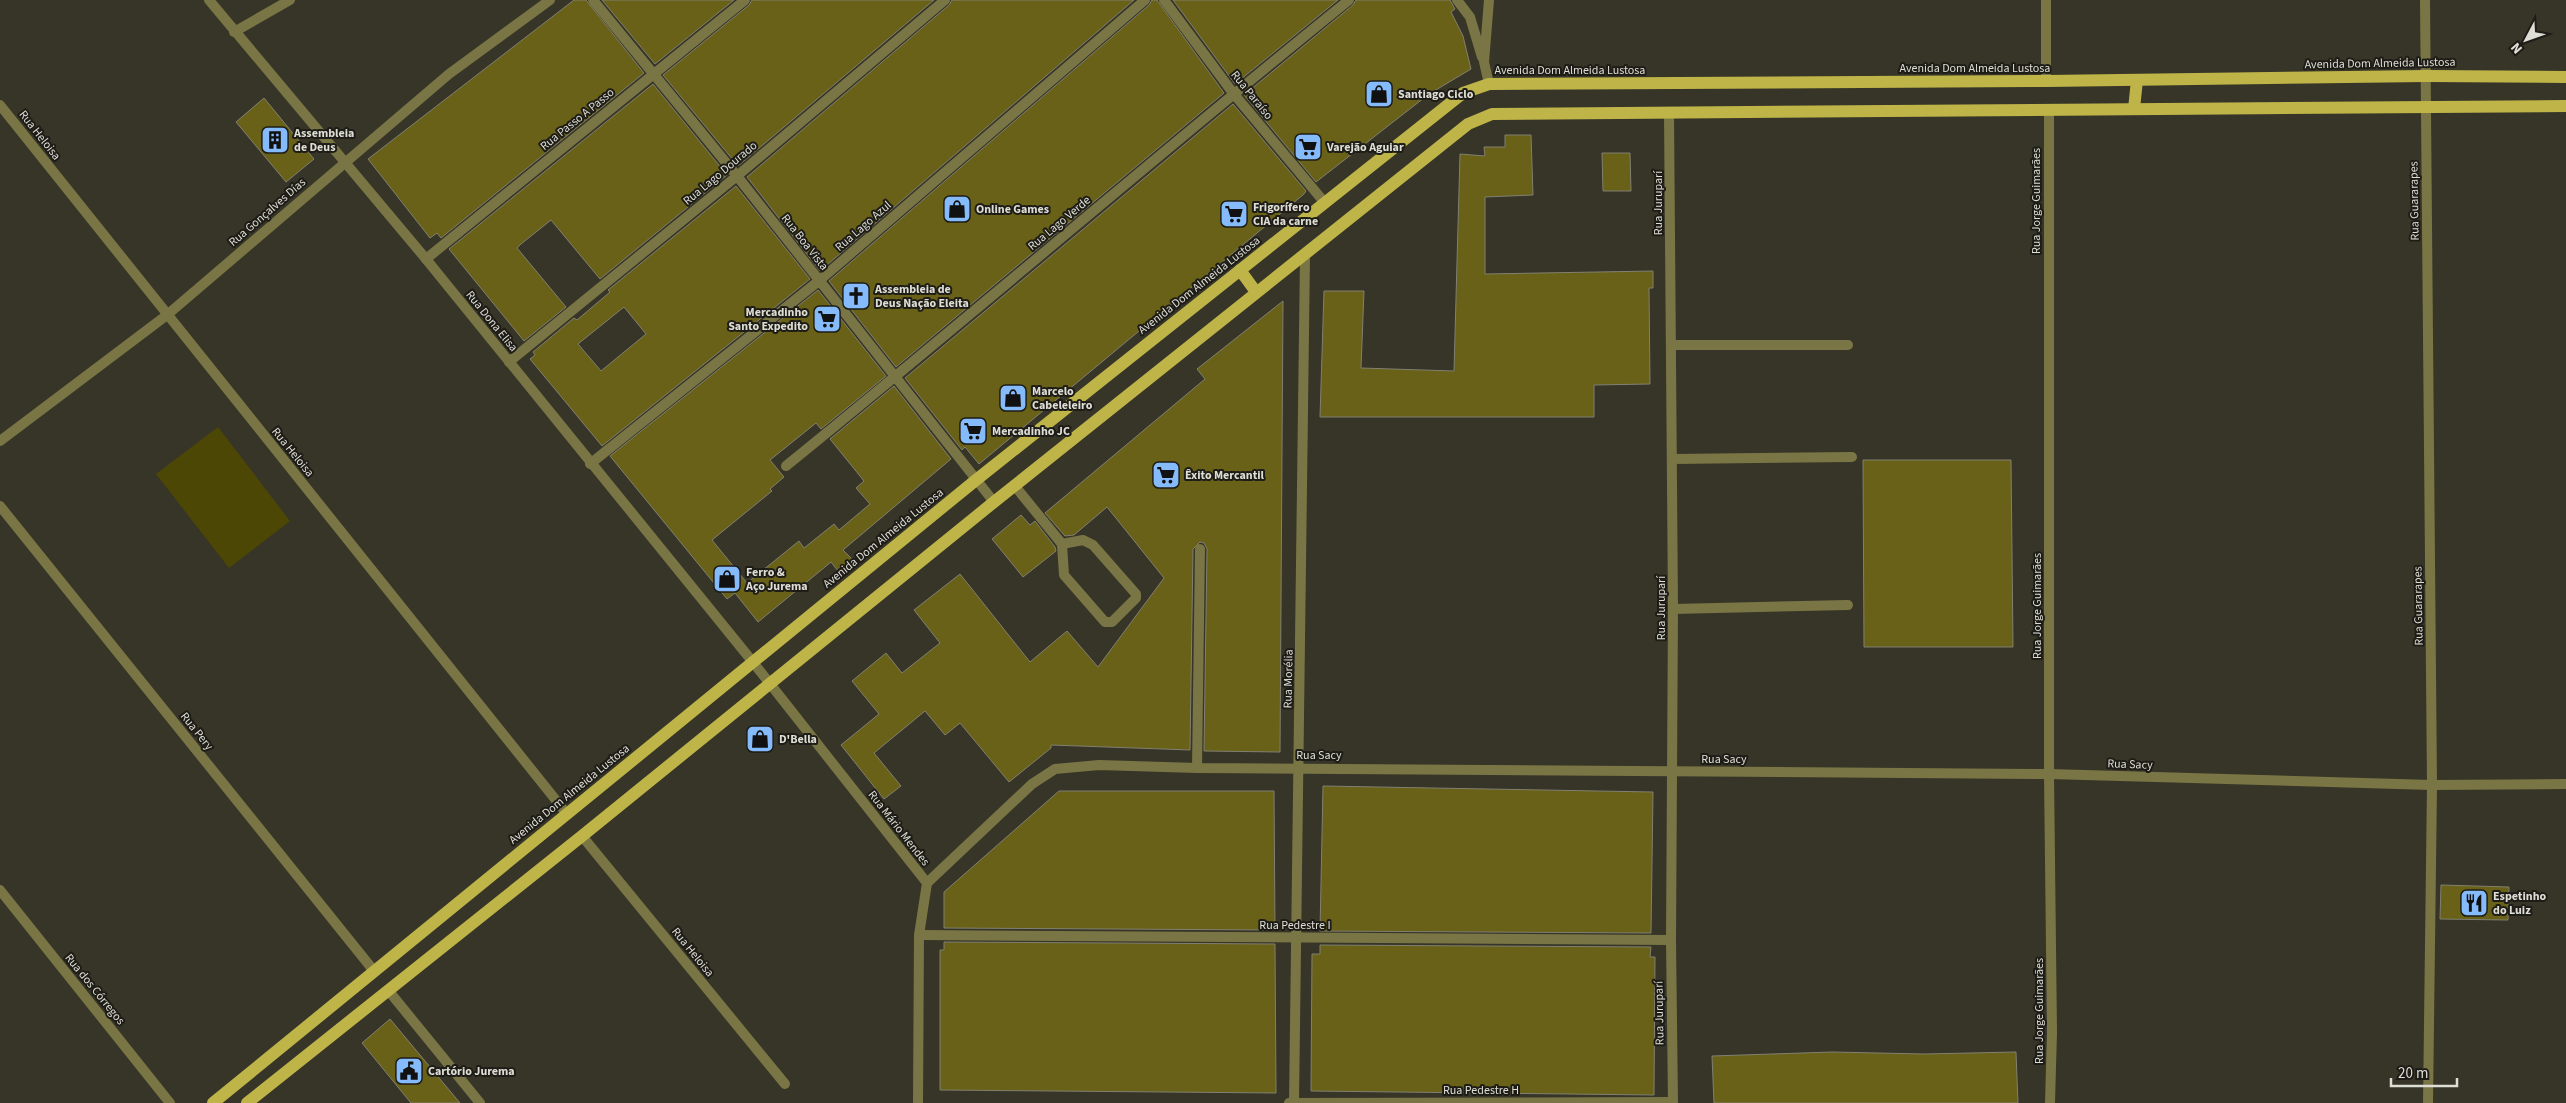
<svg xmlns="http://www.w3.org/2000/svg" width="2566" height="1103" font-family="'Source Sans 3',sans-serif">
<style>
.green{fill:#4d4706}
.building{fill:#686117;stroke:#828071;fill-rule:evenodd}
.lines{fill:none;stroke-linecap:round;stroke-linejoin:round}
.lane{stroke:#7a7544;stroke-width:10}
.street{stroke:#7a7544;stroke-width:10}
.primary{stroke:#bfb448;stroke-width:12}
.labels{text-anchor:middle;stroke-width:4;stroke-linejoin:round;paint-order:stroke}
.street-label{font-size:12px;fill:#dfded6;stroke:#1d1c16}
.poi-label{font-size:12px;font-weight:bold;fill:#dfded6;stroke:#1d1c16;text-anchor:start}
</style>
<rect width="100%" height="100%" fill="#363528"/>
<path class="green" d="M218,427l72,94 -61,47 -73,-94z"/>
<g class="building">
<path d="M574,0h12l58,73 -203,165 -4,-5 -7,5 -62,-79z"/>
<path d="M602,0h132l-79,64z"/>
<path d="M752,0h182l-196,166 -75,-91 86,-70z"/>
<path d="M952,0h182l-314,271 -73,-94 202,-172z"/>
<path d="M1152,0h5l67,93 -328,274 -67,-86 320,-276z"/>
<path d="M1173,0h165l-103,84z"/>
<path d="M1356,0h94l5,9 -4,3 12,24 8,33 -42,25 -113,88 -72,-87 109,-90z"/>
<path d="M653,84l74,91 -127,104 -49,-59 -30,24 -4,4 49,59 -42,34 -75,-92z"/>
<path d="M264,98l50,61 -28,23 -50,-60z"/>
<path d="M1233,104l73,87 -2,3 -325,270 -14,-17 -3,3 -57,-72z"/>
<path d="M1505,135h26l2,60 -48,2v77l168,-3v17h-4l1,96 -56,1v32h-274l4,-126h40l-3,77 93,3 6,-217 25,2 -1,-9h21z"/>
<path d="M1602,153h28l1,38h-28z"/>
<path d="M736,186l74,93 -208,167 -72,-87 5,-4 -2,-3 41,-34 3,2 33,-28 -2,-2zM624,307l22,27 -45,37 -23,-27z"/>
<path d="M818,290l68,86 -65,53 -5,-6 -46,37 14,17 -14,12 2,2 -60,49 35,43 52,-42 5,7 30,-24 5,6 31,-26 -14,-16 8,-7 -34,-42 64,-53 57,73 -108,91 9,9 -14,12 -7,-9 -73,60 -23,-29 -8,6 -117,-143z"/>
<path d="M1283,301l-3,451 -76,-1 3,-202 -3,-6 -4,-1 -7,7 -3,201 -139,-5v3l-42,34 -49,-59 -15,12 -20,-24 -51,42 27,33 -17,13 -43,-54 38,-31 -27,-33 34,-28 16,20 38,-30 -26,-33 46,-36 70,88 37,-31 31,36 66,-89 -57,-71 -33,28 -9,1 -20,-23 160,-134 -8,-10z"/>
<path d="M1863,460h148l2,187h-149z"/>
<path d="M1021,515l9,10 5,-4 20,26 1,4 -33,26 -31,-38z"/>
<path d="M1323,786l330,6 -2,141 -331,-2z"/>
<path d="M1059,791h215l1,139 -331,-2v-36z"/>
<path d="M2441,885l68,2 -1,33 -68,-1z"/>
<path d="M944,942l331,2 1,149 -336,-3v-140h4z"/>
<path d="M1320,945l331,2 -1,10h5l-1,138 -343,-4 1,-137h8z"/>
<path d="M390,1019l70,84h-49l-49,-60z"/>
<path d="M1832,1052l92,2 92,-2 2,51h-304l-2,-47z"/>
</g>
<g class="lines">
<g class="lane">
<path d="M1014,485l48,59"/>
<path d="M1083,540l10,5 43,49v4l-24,24h-7l-41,-47 -2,-31z"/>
</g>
<g class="street">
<path d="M209,0l217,259 326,402 175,222 -8,52 -1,168"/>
<path d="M593,0l144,176 257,326"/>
<path d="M1164,0l69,93 92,110"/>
<path d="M1457,0l13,17 12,40"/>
<path d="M1489,0l-5,62 5,22"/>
<path d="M2046,0v81"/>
<path d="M2425,0l7,785 -4,318"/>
<path d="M234,32l56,-32"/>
<path d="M0,105l567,709"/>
<path d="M2049,110v664l3,258 -2,71"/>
<path d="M1669,113l4,496 -2,331 2,163"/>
<path d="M426,259l319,-259"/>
<path d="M1671,345h177"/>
<path d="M509,362l228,-186 208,-176"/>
<path d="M0,441l167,-126 282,-241 101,-74"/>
<path d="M1672,459l180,-2"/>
<path d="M590,464l230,-184 325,-280"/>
<path d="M786,466c189,-153 373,-313 563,-466"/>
<path d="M0,506l374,465"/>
<path d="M1673,609l175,-4"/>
<path d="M1197,768l3,-219"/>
<path d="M582,836l203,248"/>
<path d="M927,883l105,-99 23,-15 44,-4 98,3 852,6 383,11 134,-1"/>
<path d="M0,890l170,213"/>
<path d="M919,935l752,5"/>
<path d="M388,990l92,113"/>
<path d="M1289,1103l384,-1"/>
<path d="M1294,1103l11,-848"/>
</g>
<g class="primary">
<path d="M2134,109l3,-29"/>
<path d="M1240,270l16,22"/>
<path d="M213,1103l763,-623 487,-387 26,-9 557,-3 380,-5 140,1"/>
<path d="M247,1103l335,-267 412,-334 474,-378 24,-10 1074,-8"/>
</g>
</g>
<defs>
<symbol id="shop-square" viewBox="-11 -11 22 22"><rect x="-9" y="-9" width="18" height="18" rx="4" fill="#86bbfb" stroke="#1d1c16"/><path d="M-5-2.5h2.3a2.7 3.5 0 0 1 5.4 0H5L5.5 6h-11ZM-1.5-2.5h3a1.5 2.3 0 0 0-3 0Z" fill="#111"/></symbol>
<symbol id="building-square" viewBox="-11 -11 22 22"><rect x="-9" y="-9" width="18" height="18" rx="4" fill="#86bbfb" stroke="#1d1c16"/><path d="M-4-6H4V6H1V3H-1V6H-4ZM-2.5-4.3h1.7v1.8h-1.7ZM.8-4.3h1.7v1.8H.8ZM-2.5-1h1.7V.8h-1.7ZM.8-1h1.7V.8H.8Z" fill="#111"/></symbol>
<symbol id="supermarket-square" viewBox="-11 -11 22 22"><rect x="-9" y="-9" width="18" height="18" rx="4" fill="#86bbfb" stroke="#1d1c16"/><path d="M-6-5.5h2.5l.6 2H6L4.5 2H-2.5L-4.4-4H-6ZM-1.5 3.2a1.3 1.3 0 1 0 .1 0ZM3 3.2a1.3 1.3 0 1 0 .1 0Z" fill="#111"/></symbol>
<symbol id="church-square" viewBox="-11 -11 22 22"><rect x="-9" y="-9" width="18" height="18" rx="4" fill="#86bbfb" stroke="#1d1c16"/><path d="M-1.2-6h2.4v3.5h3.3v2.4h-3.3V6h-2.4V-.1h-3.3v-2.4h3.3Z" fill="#111"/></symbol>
<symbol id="restaurant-square" viewBox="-11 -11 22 22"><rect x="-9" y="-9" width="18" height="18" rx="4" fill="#86bbfb" stroke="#1d1c16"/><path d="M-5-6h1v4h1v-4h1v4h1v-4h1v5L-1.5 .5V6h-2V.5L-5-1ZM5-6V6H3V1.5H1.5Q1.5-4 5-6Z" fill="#111"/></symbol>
<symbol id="civic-square" viewBox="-11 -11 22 22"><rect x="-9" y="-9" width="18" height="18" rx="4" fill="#86bbfb" stroke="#1d1c16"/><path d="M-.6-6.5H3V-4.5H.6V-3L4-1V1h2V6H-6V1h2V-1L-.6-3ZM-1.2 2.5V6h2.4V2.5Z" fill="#111"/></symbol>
</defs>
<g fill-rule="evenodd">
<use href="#shop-square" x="1363" y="78" width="32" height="32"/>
<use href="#building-square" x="259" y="124" width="32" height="32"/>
<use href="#supermarket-square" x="1292" y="131" width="32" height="32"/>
<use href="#shop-square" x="941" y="193" width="32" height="32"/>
<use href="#supermarket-square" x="1218" y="198" width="32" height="32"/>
<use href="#church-square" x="840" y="280" width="32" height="32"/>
<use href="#supermarket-square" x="811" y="303" width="32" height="32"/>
<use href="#shop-square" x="997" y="382" width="32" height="32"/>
<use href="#supermarket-square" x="957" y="415" width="32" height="32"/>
<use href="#supermarket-square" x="1150" y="459" width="32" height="32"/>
<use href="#shop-square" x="711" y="563" width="32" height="32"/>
<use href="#shop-square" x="744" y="723" width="32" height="32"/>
<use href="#restaurant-square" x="2458" y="887" width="32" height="32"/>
<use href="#civic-square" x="393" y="1055" width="32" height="32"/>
</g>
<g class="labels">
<g class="street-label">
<text transform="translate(2380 63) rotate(-1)" y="4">Avenida Dom Almeida Lustosa</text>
<text x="1975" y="72">Avenida Dom Almeida Lustosa</text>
<text x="1570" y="74">Avenida Dom Almeida Lustosa</text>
<text transform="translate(1252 95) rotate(51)" y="4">Rua Paraíso</text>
<text transform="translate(577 119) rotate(-39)" y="4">Rua Passo A Passo</text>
<text transform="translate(40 135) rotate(52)" y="4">Rua Heloisa</text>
<text transform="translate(720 173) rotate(-40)" y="4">Rua Lago Dourado</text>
<text transform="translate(2036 201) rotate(-90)" y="4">Rua Jorge Guimarães</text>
<text transform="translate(2414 201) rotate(-91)" y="4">Rua Guararapes</text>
<text transform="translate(1658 203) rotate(-90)" y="4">Rua Juruparí</text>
<text transform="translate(267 212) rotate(-41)" y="4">Rua Gonçalves Días</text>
<text transform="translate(1059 223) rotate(-40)" y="4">Rua Lago Verde</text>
<text transform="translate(863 226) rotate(-41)" y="4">Rua Lago Azul</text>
<text transform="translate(805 242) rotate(52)" y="4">Rua Boa Vista</text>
<text transform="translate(1199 285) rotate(-38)" y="4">Avenida Dom Almeida Lustosa</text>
<text transform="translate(492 321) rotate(51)" y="4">Rua Dona Elisa</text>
<text transform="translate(293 452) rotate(51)" y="4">Rua Heloisa</text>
<text transform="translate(883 538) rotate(-39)" y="4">Avenida Dom Almeida Lustosa</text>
<text transform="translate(2037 606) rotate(-90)" y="4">Rua Jorge Guimarães</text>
<text transform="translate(2418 606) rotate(-91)" y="4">Rua Guararapes</text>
<text transform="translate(1661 608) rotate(-90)" y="4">Rua Juruparí</text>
<text transform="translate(1288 679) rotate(-89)" y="4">Rua Morélia</text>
<text transform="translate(197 731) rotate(51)" y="4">Rua Pery</text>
<text x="1319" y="759">Rua Sacy</text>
<text x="1724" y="763">Rua Sacy</text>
<text transform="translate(2130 764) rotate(2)" y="4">Rua Sacy</text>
<text transform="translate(569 794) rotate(-39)" y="4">Avenida Dom Almeida Lustosa</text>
<text transform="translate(899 828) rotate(52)" y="4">Rua Mário Mendes</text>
<text x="1295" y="929">Rua Pedestre I</text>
<text transform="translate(693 952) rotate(51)" y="4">Rua Heloisa</text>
<text transform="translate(95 989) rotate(51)" y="4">Rua dos Córregos</text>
<text transform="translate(2039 1011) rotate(-90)" y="4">Rua Jorge Guimarães</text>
<text transform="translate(1659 1013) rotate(-91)" y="4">Rua Juruparí</text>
<text x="1481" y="1094">Rua Pedestre H</text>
</g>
<g class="poi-label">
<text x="1398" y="98">Santiago Ciclo</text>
<text x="294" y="137">Assembleia<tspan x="294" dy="14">de Deus</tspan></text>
<text x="1327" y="151">Varejão Aguiar</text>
<text x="1253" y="211">Frigorífero<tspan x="1253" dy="14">CIA da carne</tspan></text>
<text x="976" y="213">Online Games</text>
<text x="875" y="293">Assembleia de<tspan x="875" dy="14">Deus Nação Eleita</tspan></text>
<text x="808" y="316" text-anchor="end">Mercadinho<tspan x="808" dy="14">Santo Expedito</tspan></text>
<text x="1032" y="395">Marcelo<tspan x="1032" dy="14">Cabeleleiro</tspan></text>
<text x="992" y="435">Mercadinho JC</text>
<text x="1185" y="479">Êxito Mercantil</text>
<text x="746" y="576">Ferro &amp;<tspan x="746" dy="14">Aço Jurema</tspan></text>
<text x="779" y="743">D'Bella</text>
<text x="2493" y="900">Espetinho<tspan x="2493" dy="14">do Luiz</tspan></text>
<text x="428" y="1075">Cartório Jurema</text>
</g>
</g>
<g transform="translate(2526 40) rotate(229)" stroke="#1d1c16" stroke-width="4" paint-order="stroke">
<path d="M0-4L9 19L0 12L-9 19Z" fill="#dfded6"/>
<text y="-8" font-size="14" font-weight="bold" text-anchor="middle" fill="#dfded6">N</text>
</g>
<path d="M2391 1078v8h66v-8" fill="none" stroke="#dfded6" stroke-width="2.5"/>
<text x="2398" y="1078" font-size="15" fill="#dfded6" stroke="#1d1c16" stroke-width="4" paint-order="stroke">20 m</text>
</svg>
